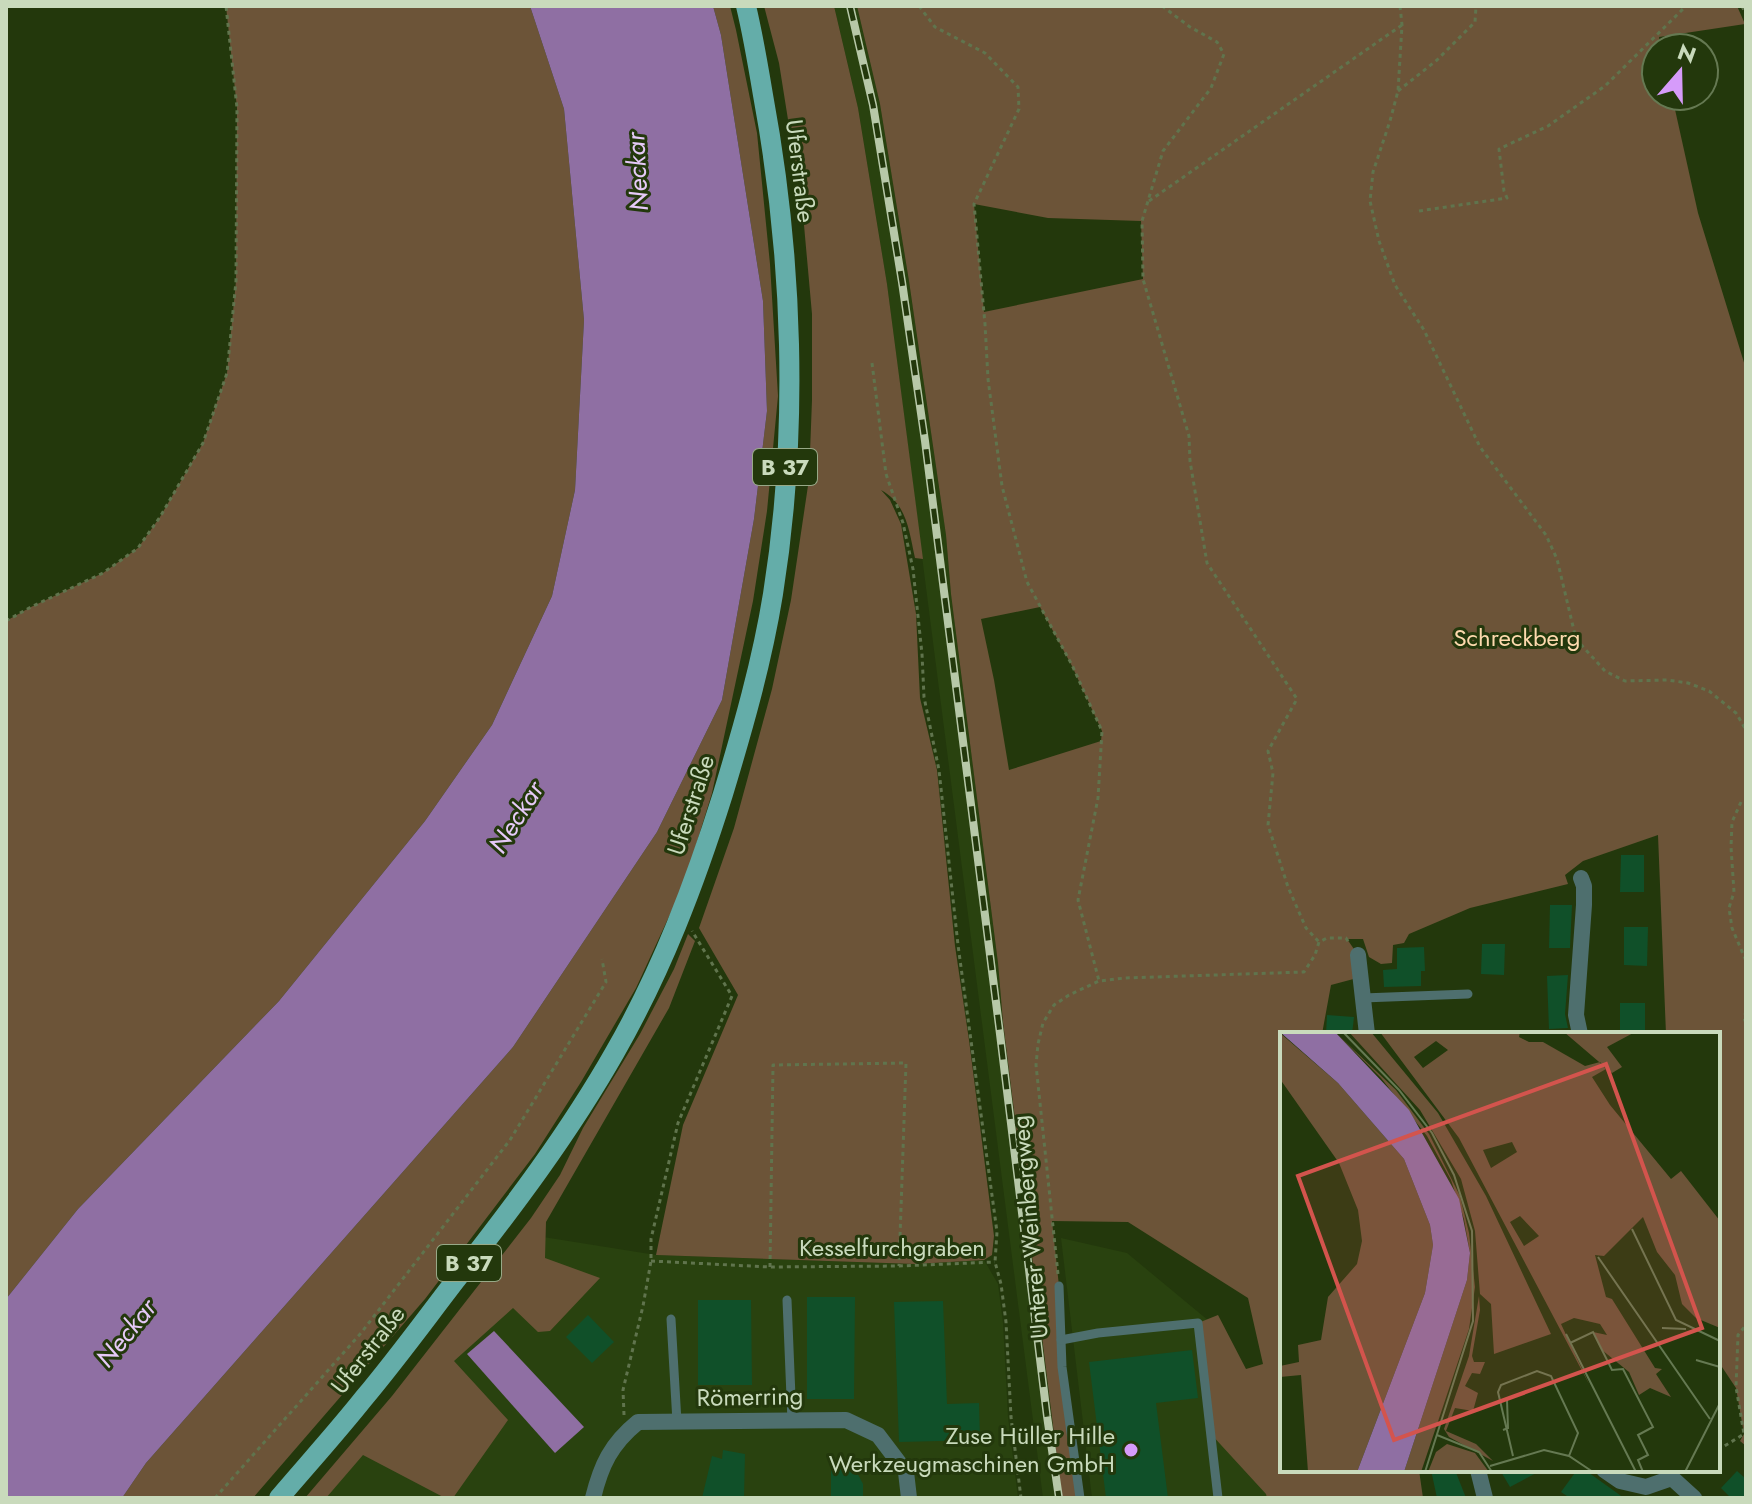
<svg xmlns="http://www.w3.org/2000/svg" width="1752" height="1504" font-family="Jost,sans-serif">
<style>
.built{fill:#29420f}
.green{fill:#6c5438;fill-rule:evenodd}
.water{fill:#8f6fa3}
.building{fill:#105029}
.lines{fill:none;stroke-linecap:round;stroke-linejoin:round}
.path{stroke:#60744d;stroke-width:3;stroke-dasharray:4 4;stroke-linecap:butt}
.service{stroke:#4e6f6e;stroke-width:9}
.minor{stroke:#4e6f6e;stroke-width:16}
.primary{stroke:#64ada9;stroke-width:20}
.rail-casing{stroke:#b7c8a8;stroke-width:8}
.rail{stroke:#23380c;stroke-width:5;stroke-dasharray:15;stroke-linecap:butt}
.poi-dot{fill:#d69bfa;stroke:#23380c;stroke-width:3}
.labels{text-anchor:middle;stroke-width:6;stroke-linejoin:round;paint-order:stroke}
.shield{fill:#23380c;stroke:#97a987;stroke-width:2}
.shield-label{font-size:22px;font-weight:bold;fill:#c9dabc}
.street-label{font-size:24px;fill:#c9dabc;stroke:#23380c}
.park-label{font-size:24px;fill:#fdd9ad;stroke:#23380c}
.poi-label{font-size:24px;fill:#c9dabc;stroke:#23380c;text-anchor:end}
.water-label{font-size:26px;font-style:italic;fill:#e6caf8;stroke:#23380c}
.inset-road{fill:none;stroke:#657952;stroke-width:2}
.view{fill:#d3544d;fill-opacity:0.15;stroke:#d3544d;stroke-width:4}
.inset-edge{fill:none;stroke:#c9dabc;stroke-width:4}
</style>
<rect width="100%" height="100%" fill="#23380c"/>
<g class="built">
<path d="M834,6h23l23,98 29,177 37,254 5,59 47,369 5,59 59,476h-19l-156,-1214 -29,-176z"/>
<path d="M537,1236l119,19 259,9 69,-4 14,24 5,39 5,94 10,81h-701z"/>
<path d="M1061,1238l66,15 88,73 67,144 134,28h-324z"/>
</g>
<g class="green">
<path d="M226,6h304l34,103 20,211 -9,170 -23,106 -60,129 -67,96 -146,180 -201,208 -72,90v-678l25,-14 72,-34 35,-25 22,-31 43,-74 24,-70 9,-92 1,-173z"/>
<path d="M713,6h17l6,24 21,103 13,131 8,132 -11,115 -14,90 -41,192 -28,91 -48,104 -55,94 -46,72 -110,145 -172,199h-131l24,-35 367,-416 144,-215 65,-132 32,-181 13,-108 -4,-110 -42,-266z"/>
<path d="M764,6h70l24,102 29,176 36,275 -8,-1c-6,-27 -8,-54 -34,-68l9,10 11,24 15,90 4,84 17,72 18,176 14,94 25,196 -2,19 -8,5 -69,4 -259,-9 27,-130 55,-130 -39,-67 35,-100 38,-139 19,-89 18,-121 3,-79v-86l-9,-100 -24,-151z"/>
<path d="M857,6h880l8,18 -86,13 2,11h-5v48h16l26,117 48,156v1077l-6,-5 4,-7 -8,-46 -18,-27v-327h-52l-8,-199 -75,26 -18,14 3,9 -98,24 -61,26 -5,9 -11,2 -1,18 -11,1 -12,-7 -6,-18h-16l11,16 3,22 -30,8 -9,49h-40v436h137l4,28h-156l-1,-4 -56,-61 -12,-110 20,-8 28,54 17,-5 -15,-66 -120,-76 -76,-1 7,65 3,81 18,131h-18l-59,-476 -5,-59 -47,-369 -5,-59 -37,-254 -29,-177zM974,204l74,14 93,3 2,58 -159,33zM1040,607l32,59 30,65 -1,10 -92,29 -15,-90 -13,-61z"/>
<path d="M688,934l7,7 -26,67 -123,214 -1,36 55,20 -50,53 -12,1 -25,-24 -59,53 54,59 -55,78h-8l-82,-43 -37,43h-21l87,-102 139,-178 29,-43 23,-47 57,-94 34,-65z"/>
</g>
<g class="water">
<path d="M530,6h183l8,29 42,266 4,110 -13,108 -32,181 -65,132 -144,215 -367,416 -24,35h-116v-199l72,-90 201,-208 146,-180 67,-96 60,-129 23,-106 9,-170 -20,-211z"/>
<path d="M494,1331l90,96 -29,26 -88,-99z"/>
</g>
<g class="building">
<path d="M1621,855h23v37h-24z"/>
<path d="M1550,905h22l-2,43h-21z"/>
<path d="M1624,927h24l-1,39 -23,-1z"/>
<path d="M1482,944h23l-1,31 -23,-1z"/>
<path d="M1424,947l1,24h-4v15l-37,1 -1,-17 14,-1v-21z"/>
<path d="M1568,975l-3,39 3,14 -19,1 -2,-53z"/>
<rect x="1620" y="1003" width="25" height="31"/>
<path d="M1327,1015l27,2 -2,17h-26z"/>
<path d="M807,1297h48l-1,102h-47z"/>
<path d="M698,1300h53l1,85h-54z"/>
<path d="M943,1301l4,103 32,-1 1,37 -81,2 -5,-140z"/>
<path d="M588,1315l26,27 -22,21 -26,-26z"/>
<path d="M1192,1350l6,48 -42,5 12,95h-62l-17,-136z"/>
<path d="M723,1450l22,4 -1,44h-42l10,-42 10,3z"/>
<path d="M831,1462l21,1 11,21v14h-32z"/>
<path d="M1431,1470h24l11,28h-29z"/>
<path d="M1500,1470h42l-32,17z"/>
<path d="M1577,1470h8l39,28h-54l-9,-6z"/>
<path d="M1737,1471l9,8v19h-15l-10,-10z"/>
</g>
<g class="lines">
<g class="path">
<path d="M919,6l16,21 50,26 33,34 1,22 -45,95 11,120 3,55 14,107 25,96 45,83 30,66 -4,67 -20,102 21,81"/>
<path d="M1162,6l28,21 27,15 7,12 -13,34 -48,63 -21,70 1,58 46,157 1,25 17,102 90,136 -29,52 5,22 -5,52 20,62 18,41 13,14"/>
<path d="M1400,6l2,19 -4,66 -8,30 -17,51 -3,29 9,40 16,44 29,45 56,117 66,88 11,24 19,80 29,32 20,10 42,-1 21,3 21,8 27,22 10,17"/>
<path d="M1742,6l4,9"/>
<path d="M1398,91l39,-31 38,-38 1,-16"/>
<path d="M1149,201l253,-176"/>
<path d="M1419,211l88,-13 -3,-7 -5,-42 49,-23 57,-40 81,-80"/>
<path d="M872,363l14,111 17,49 10,46 9,85 2,43 15,73 19,175 39,287 -2,30 6,22 5,38 5,95 10,81"/>
<path d="M6,621l25,-14 72,-34 35,-25 22,-31 43,-74 24,-70 9,-92 1,-173 -11,-102"/>
<path d="M1741,802l-9,20 -1,25 3,45 -5,16 3,20 14,33"/>
<path d="M1746,1011l-2,7 2,5"/>
<path d="M651,1261l119,6 129,-1 96,-4"/>
<path d="M770,1267l3,-202 133,-2 -7,203"/>
<path d="M1058,1274l-22,-209 2,-21 5,-21 11,-18 15,-10 30,-14 26,-3 179,-6 11,-17 4,-13 8,-4h19l3,5"/>
<path d="M624,1415l-1,-25 20,-84 8,-45v-22l27,-116 54,-127 -40,-65"/>
<path d="M1718,1450l26,-16 -8,-47 2,-52 8,-10"/>
<path d="M921,1471l96,-8"/>
<path d="M215,1498l146,-165 149,-193 96,-158 -4,-23"/>
</g>
<g class="service">
<path d="M1363,998l105,-4"/>
<path d="M1059,1286l3,81 18,131"/>
<path d="M787,1300l5,121"/>
<path d="M671,1319l6,103"/>
<path d="M1061,1340l37,-7 100,-10 20,175"/>
</g>
<g class="minor">
<path d="M1358,955l9,79"/>
<path d="M1580,1034l-4,-19 8,-110v-19l-3,-8"/>
<path d="M1478,1470l7,28"/>
<path d="M1604,1470l16,11 26,6 26,-9"/>
<path d="M1667,1471l5,7 22,20"/>
<path d="M593,1498c8,-33 18,-54 45,-76l208,-2 32,15 28,37 3,26"/>
</g>
<path class="primary" d="M279,1498c28,-33 58,-66 85,-100 32,-38 61,-78 91,-117 58,-74 114,-148 160,-229 47,-82 80,-169 108,-258 20,-66 39,-132 50,-200 26,-163 20,-337 -10,-499 -5,-30 -10,-60 -17,-89"/>
<defs>
<path id="rail" d="M850,6l23,99 29,177 23,159 74,585 48,390 12,82"/>
</defs>
<use href="#rail" class="rail-casing"/>
<use href="#rail" class="rail"/>
</g>
<circle class="poi-dot" cx="1131" cy="1450" r="8"/>
<g class="labels">
<g class="shield">
<rect x="753" y="449" width="64" height="36" rx="6"/>
<rect x="437" y="1245" width="64" height="36" rx="6"/>
</g>
<g class="shield-label">
<text x="785" y="475">B 37</text>
<text x="469" y="1271">B 37</text>
</g>
<g class="street-label">
<text transform="translate(800 171) rotate(83)" y="8">Uferstraße</text>
<text transform="translate(691 805) rotate(-72)" y="8">Uferstraße</text>
<text transform="translate(1030 1227) rotate(-95)" y="8">Unterer Weinbergweg</text>
<text x="892" y="1256">Kesselfurchgraben</text>
<text transform="translate(368 1350) rotate(-52)" y="8">Uferstraße</text>
<text transform="translate(750 1397) rotate(-1)" y="8">Römerring</text>
</g>
<g class="park-label">
<text x="1517" y="646">Schreckberg</text>
</g>
<g class="poi-label">
<text x="1115" y="1444">Zuse Hüller Hille<tspan x="1115" dy="28">Werkzeugmaschinen GmbH</tspan></text>
</g>
<g class="water-label">
<text transform="translate(637 172) rotate(-93)" y="9">Neckar</text>
<text transform="translate(516 817) rotate(-58)" y="9">Neckar</text>
<text transform="translate(126 1333) rotate(-51)" y="9">Neckar</text>
</g>
</g>
<g transform="translate(1280 1032)">
<rect width="440" height="440" fill="#23380c"/>
<path d="M55,0l61,58 33,44 31,62 9,37 6,54 -6,42 -48,143h-17l63,-192 3,-27 -6,-34 -13,-39 -24,-44 -46,-58zM69,0h22l67,81 48,83 65,138 -57,20 -3,-50 -11,-10 -5,-63 -14,-52 -41,-69zM100,0h140l-1,5 10,5h14l42,24 15,-4 6,7 -14,8 18,28 61,74 10,-8 39,50v107l-24,-10 -14,-14 -7,-29 -18,-23 -14,-35 -39,39 -9,-1 11,42 6,2 43,69 7,1 -6,5 15,23 -21,-9 -11,7 -10,-23 -27,-22 -9,-18 14,3 -7,-11 -26,-6 -13,6 28,60 -130,-246zM156,9l12,9 -25,18 -9,-11zM232,110l5,10 -26,16 -8,-18zM240,184l19,20 -15,10 -14,-24zM284,0h71l-28,15 15,20 -10,6zM0,1l58,50 66,76 26,66 3,20 -8,48 -68,179h-49l-7,-97 -21,2v-11l19,-4 -1,-17 23,-5 7,-43 29,-33 5,-23 -4,-31 -19,-47 -59,-84zM199,264l1,14 -8,46 2,6h11l-5,12 -8,-1 -7,13 13,7 -5,18 -18,-3 -9,23 30,13 17,17 -44,-24 -5,-8 25,-73zM167,412l28,9 14,19h-61l8,-20z" fill="#6c5438" fill-rule="evenodd"/>
<path d="M0,0h55l74,78 50,89 11,54 -3,27 -63,192h-47l68,-179 8,-48 -3,-20 -26,-66 -66,-76z" fill="#8f6fa3"/>
<path class="inset-road" d="M63,0l56,58 33,43 22,42 18,56 1,90 -48,151M352,197l44,91 44,21M318,225l112,162M382,296l24,1M286,302l70,138M290,311l23,-11 19,38 11,-1 30,58 -15,8 10,20 -10,5 5,12M416,328l24,7M223,398l5,-2 -1,-28M157,403l42,17 13,20M233,424l-15,-64 3,-7 36,-14 14,5 27,57 -9,23M210,434l54,-16 25,6 24,16M405,440l35,-69"/>
<path class="view" d="M326,32l96,264 -308,112 -96,-264z"/>
<rect width="440" height="440" class="inset-edge"/>
</g>
<rect width="1752" height="1504" fill="none" stroke="#c9dabc" stroke-width="16"/>
<g transform="translate(1680 72) rotate(20)"><circle r="38" fill="#23380c" stroke="#657952" stroke-width="2"/>
<path d="M0-6L14 30L0 20L-14 30Z" fill="#d69bfa"/>
<text y="-12" font-size="22" font-weight="bold" text-anchor="middle" fill="#c9dabc">N</text>
</g>
</svg>
